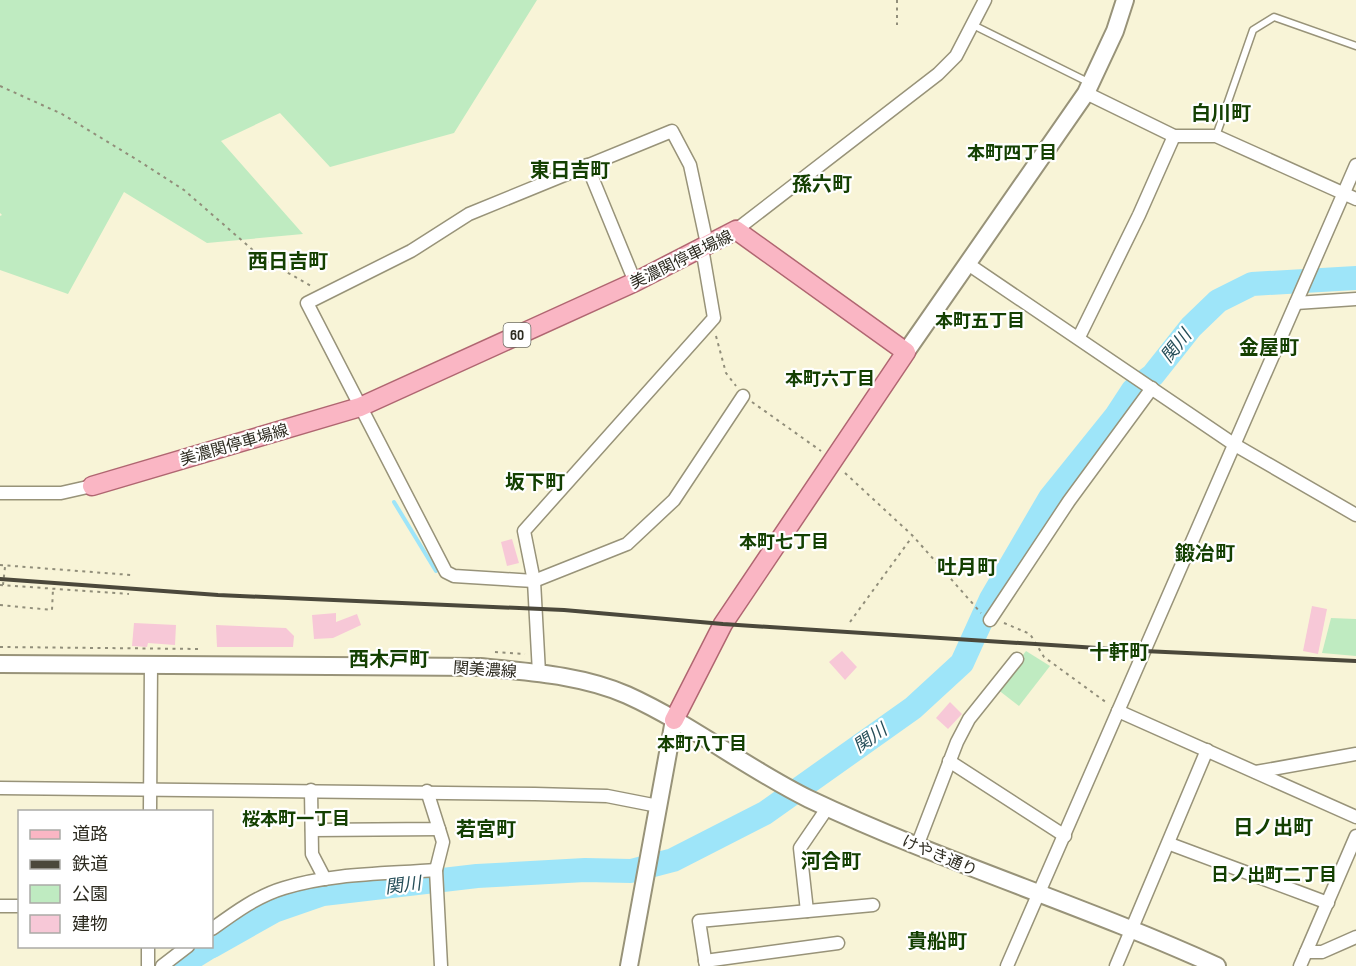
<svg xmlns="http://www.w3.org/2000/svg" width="1356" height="966" font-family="'Sofia Sans Condensed','Noto Sans JP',sans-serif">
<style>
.green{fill:#bfebc1}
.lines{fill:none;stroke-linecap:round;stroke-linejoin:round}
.stream{stroke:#9ee5f9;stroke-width:4}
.river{stroke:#9ee5f9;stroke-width:24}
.building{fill:#f7c8d7}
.lane-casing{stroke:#989379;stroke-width:9}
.street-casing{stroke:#989379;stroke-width:15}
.secondary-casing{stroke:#989379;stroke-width:20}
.primary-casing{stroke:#b06671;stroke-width:21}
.path{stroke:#918e7a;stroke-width:2;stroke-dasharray:3 4.5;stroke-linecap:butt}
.lane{stroke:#fff;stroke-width:6}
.street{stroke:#fff;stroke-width:12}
.secondary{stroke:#fff;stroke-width:16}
.primary{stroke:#fab6c4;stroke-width:18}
.rail{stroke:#4b483b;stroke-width:4}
.labels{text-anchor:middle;stroke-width:4.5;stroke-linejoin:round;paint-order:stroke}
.shield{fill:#fff;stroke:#6c6b63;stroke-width:1.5}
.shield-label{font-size:15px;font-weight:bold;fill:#2d2b20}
.street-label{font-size:16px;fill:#2d2b20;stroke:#fff}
.neighbourhood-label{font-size:18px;font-weight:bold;fill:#144002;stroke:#fff}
.water-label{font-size:18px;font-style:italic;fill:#254e59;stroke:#fff}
.quarter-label{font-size:20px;font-weight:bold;fill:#144002;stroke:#fff}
</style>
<rect width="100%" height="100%" fill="#f8f4d7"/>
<g class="green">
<path d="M0,0h537l-83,133 -124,34 -50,-54 -59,28 82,93 -96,9 -83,-51 -56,102 -68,-24v-54l2,-1 -2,-2z"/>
<path d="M1331,618l25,1v37l-34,-3z"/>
<path d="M1026,651l24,15 -31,40 -22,-17z"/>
</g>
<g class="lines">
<path class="stream" d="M394,502l42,69"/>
<g class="river">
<path d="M212,946l62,-35 49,-17 154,-18 108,-6 46,1 42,-11 92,-47 148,-105 49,-45 29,-64 59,-101 66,-82 17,-26 20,-15 38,-48 27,-26 34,-17 104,-6"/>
<path d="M179,966l32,-20"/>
</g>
</g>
<g class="building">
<path d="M512,539l7,24 -12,3 -6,-24z"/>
<path d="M1312,606l15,3 -9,45 -15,-3z"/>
<path d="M336,613v9l21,-8 4,11 -28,13 -19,1 -2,-24z"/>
<path d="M134,623l42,2 -1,20 -27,-2 -1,4 -15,-1z"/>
<path d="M216,625l70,3 8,8 -1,11h-76z"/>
<path d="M842,651l15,16 -12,13 -16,-18z"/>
<path d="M950,702l12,12 -14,15 -12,-11z"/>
</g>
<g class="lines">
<defs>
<g id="lane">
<path d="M973,25l115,57"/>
<path d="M1216,136l37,-106 21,-13 82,29"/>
</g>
<g id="street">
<path d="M1086,93l88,43h42l140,63"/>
<path d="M587,165l48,117"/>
<path d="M736,230l202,-156 18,-18 29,-56"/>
<path d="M707,244l-17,-79 -18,-34 -203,83 -58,37 -104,52 139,269 8,4 80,5 93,-37 47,-44 69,-104"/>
<path d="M968,264l267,181 121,70"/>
<path d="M1296,303l60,-4"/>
<path d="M1079,337l60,-122 35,-79"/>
<path d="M0,493h61l31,-7"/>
<path d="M990,620l79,-119 83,-113"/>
<path d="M539,673l-5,-92 -10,-50 190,-213 -12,-70"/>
<path d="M1118,711l238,106"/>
<path d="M949,761l116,75"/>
<path d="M1256,772l100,-18"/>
<path d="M0,788l535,6 72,2 51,10"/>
<path d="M311,790l1,64 13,25"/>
<path d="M150,812l1,-149"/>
<path d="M439,829l4,13 -7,28 5,96"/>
<path d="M312,830l127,-1 -12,-38"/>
<path d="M1170,844l158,59"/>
<path d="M917,846l40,-104 12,-23 48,-60"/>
<path d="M0,906h20"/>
<path d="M807,911l-7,-63 28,-41"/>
<path d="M212,929c22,-16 45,-33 72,-41 48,-15 102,-14 152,-18"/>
<path d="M1306,952h16l34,-15"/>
<path d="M705,961l133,-18"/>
<path d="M148,966v-20"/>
<path d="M162,966l26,-20"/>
<path d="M706,966l-7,-45 174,-16"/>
<path d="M1007,966l349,-801"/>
<path d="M1116,966l91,-216"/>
<path d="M1300,966l56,-130"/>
</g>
<g id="secondary">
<path d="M906,352l180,-259 29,-62 10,-31"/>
<path d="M0,664l480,3c49,5 102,8 147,28 64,29 119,73 182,104 133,63 274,106 408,167"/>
<path d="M629,966l45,-246"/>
</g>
<path id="primary" d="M92,486l268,-79 275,-125 101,-52 170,122 -183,272 -49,96"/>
</defs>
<use href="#lane" class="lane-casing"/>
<use href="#street" class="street-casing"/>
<use href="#secondary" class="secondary-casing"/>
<use href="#primary" class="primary-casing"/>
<g class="path">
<path d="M897,0v25"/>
<path d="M0,86l62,28 77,47 45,29 78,68 49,28"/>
<path d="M716,336l10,37 10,13"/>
<path d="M752,402l69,49"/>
<path d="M845,473l68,63 68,77"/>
<path d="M0,565l131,10"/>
<path d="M0,585l129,9"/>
<path d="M3,585l2,-18"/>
<path d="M0,605l52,5 1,-21"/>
<path d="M850,622l62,-85"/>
<path d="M1004,623l26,11 14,23 63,46"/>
<path d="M0,647l201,2"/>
<path d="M495,652l30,2"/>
</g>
<use href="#lane" class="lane"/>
<use href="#street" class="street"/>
<use href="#secondary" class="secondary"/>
<use href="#primary" class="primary"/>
<path class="rail" d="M0,579l218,16 346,15 159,14 421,27 212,10"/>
</g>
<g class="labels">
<rect class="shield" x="503.5" y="323" width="27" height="24" rx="4.5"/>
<g class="shield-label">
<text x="517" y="340">60</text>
</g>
<g class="street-label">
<text transform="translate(681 259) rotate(-26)" y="6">美濃関停車場線</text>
<text transform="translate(234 444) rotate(-16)" y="6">美濃関停車場線</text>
<text transform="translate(485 669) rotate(4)" y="6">関美濃線</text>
<text transform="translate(940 855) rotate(23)" y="6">けやき通り</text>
</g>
<g class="neighbourhood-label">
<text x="1012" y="159">本町四丁目</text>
<text x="980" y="327">本町五丁目</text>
<text x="830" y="385">本町六丁目</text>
<text x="784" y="548">本町七丁目</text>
<text x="702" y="750">本町八丁目</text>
<text x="296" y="825">桜本町一丁目</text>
<text x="1274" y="881">日ノ出町二丁目</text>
</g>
<g class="water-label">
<text transform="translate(1176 346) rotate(-51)" y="6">関川</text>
<text transform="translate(870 738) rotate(-35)" y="6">関川</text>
<text transform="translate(403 885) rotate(-7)" y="6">関川</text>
</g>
<g class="quarter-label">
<text x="1221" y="120">白川町</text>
<text x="570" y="177">東日吉町</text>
<text x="822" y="191">孫六町</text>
<text x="288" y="268">西日吉町</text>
<text x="1269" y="354">金屋町</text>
<text x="535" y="489">坂下町</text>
<text x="1205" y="560">鍛冶町</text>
<text x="967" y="574">吐月町</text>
<text x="1119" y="659">十軒町</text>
<text x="389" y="666">西木戸町</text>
<text x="1273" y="834">日ノ出町</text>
<text x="486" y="836">若宮町</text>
<text x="831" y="868">河合町</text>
<text x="937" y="948">貴船町</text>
</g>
</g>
<rect x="18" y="810" width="195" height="138" fill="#ffffff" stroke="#abaaa6" stroke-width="1.5"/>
<rect x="30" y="830" width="30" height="9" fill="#fab6c4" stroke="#abaaa6" stroke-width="1.5"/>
<text x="72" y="840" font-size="18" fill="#2d2b20">道路</text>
<rect x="30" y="860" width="30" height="9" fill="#4b483b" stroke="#abaaa6" stroke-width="1.5"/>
<text x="72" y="870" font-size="18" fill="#2d2b20">鉄道</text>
<rect x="30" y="885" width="30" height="18" fill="#bfebc1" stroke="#abaaa6" stroke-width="1.5"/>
<text x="72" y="900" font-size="18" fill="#2d2b20">公園</text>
<rect x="30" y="915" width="30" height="18" fill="#f7c8d7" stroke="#abaaa6" stroke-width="1.5"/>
<text x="72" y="930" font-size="18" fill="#2d2b20">建物</text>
</svg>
